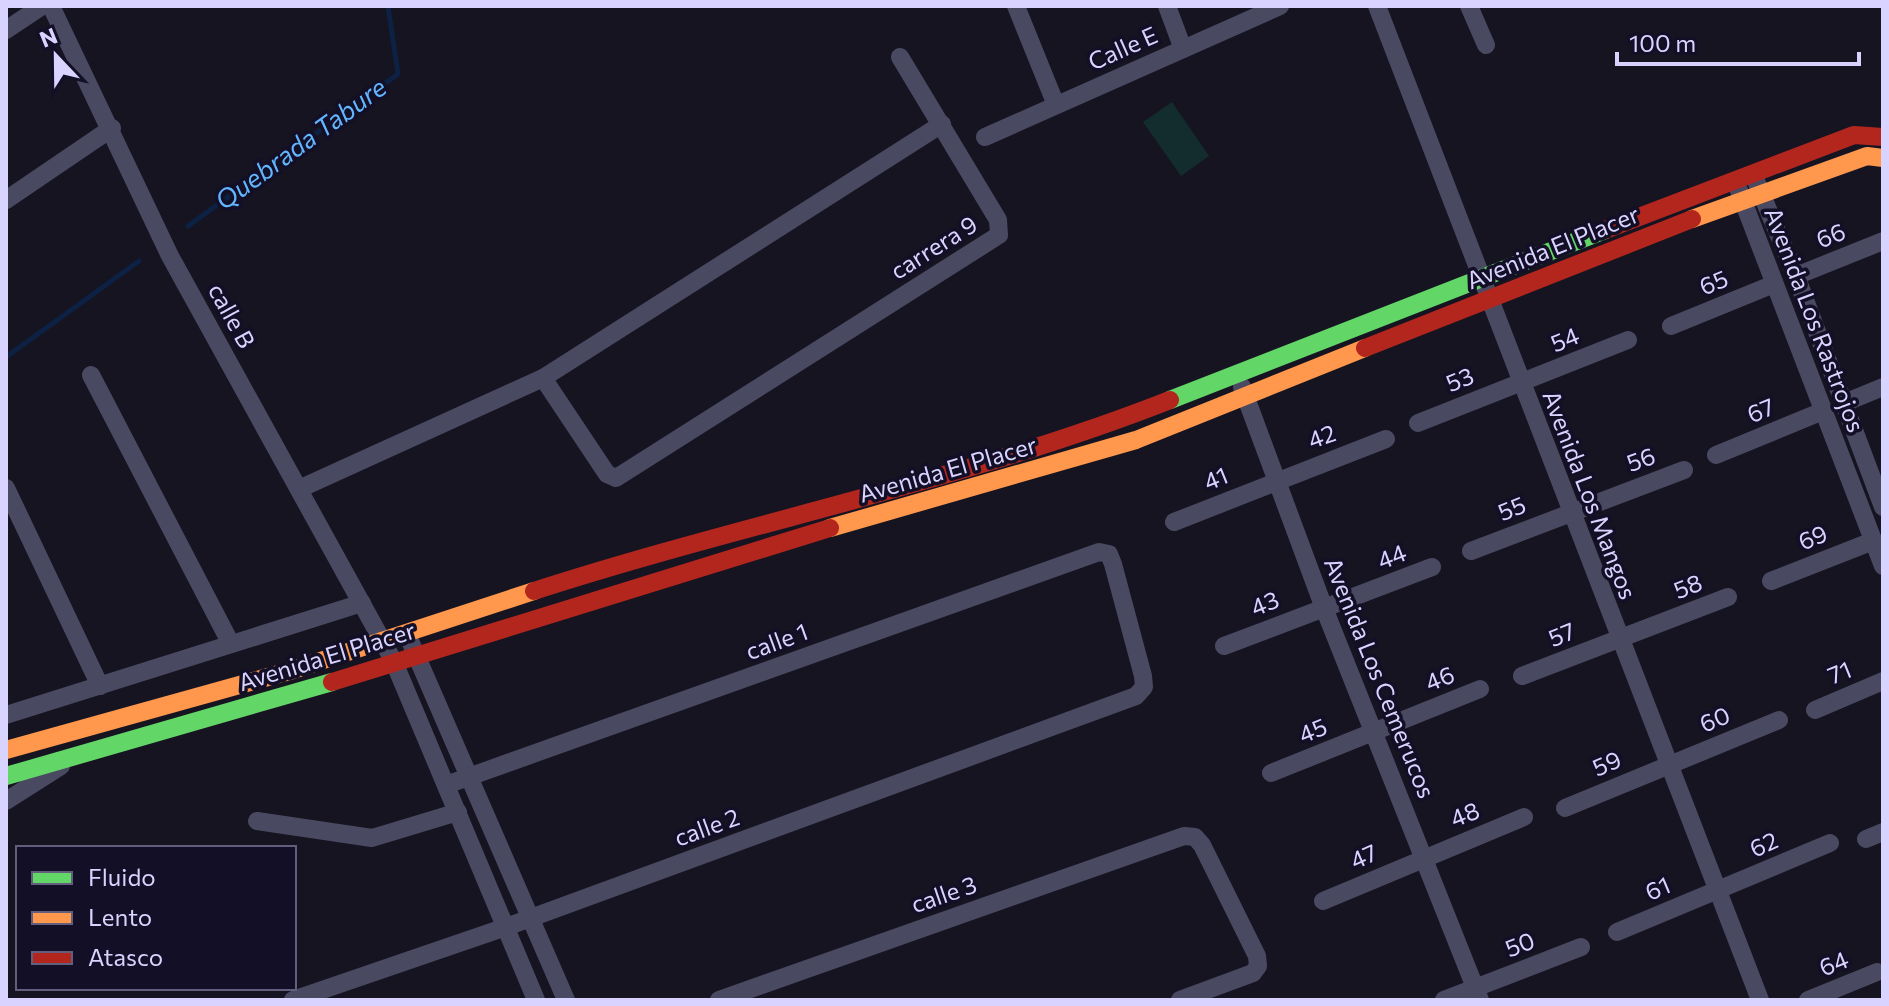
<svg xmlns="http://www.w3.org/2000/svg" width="1889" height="1006" font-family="Commissioner,sans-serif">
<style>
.green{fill:#132c2d}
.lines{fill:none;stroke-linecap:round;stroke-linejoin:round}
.stream{stroke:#0d2144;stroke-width:5}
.street{stroke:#4a4962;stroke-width:18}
.fast{stroke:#63d668;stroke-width:18}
.slow{stroke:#ff974d;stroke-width:18}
.jam{stroke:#b3261e;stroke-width:18}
.labels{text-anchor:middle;stroke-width:7;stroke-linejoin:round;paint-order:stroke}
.street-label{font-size:24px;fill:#d9d4ff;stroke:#130f26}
.water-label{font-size:26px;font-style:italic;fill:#62b6ff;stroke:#130f26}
</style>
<rect width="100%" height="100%" fill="#161421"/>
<path class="green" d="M1172,102l37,54 -28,20 -38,-54z"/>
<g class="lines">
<g class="stream">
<path d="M188,226l210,-152 -10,-68"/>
<path d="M6,357l133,-96"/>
</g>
<g class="street">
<path d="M51,6l119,250 224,406 142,338"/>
<path d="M1016,6l40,99"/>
<path d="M1167,6l16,43"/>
<path d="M1377,6l383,994"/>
<path d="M1469,6l17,39"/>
<path d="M6,30l36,-24"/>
<path d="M985,137l295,-131"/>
<path d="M1756,181l40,95 87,231"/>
<path d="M1738,188l145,378"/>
<path d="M6,200l106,-72"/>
<path d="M1796,276l87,-35"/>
<path d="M1671,326l103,-42"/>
<path d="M91,375l140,269"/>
<path d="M543,378l64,96 9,4 383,-243 -1,-15 -98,-163"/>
<path d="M1242,387l82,221 156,392"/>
<path d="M1844,403l39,-16"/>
<path d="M1418,423l210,-83"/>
<path d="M1716,455l107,-44"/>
<path d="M6,488l94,198"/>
<path d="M299,489l244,-111 399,-254"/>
<path d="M1174,522l212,-83"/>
<path d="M1471,551l213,-81"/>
<path d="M1771,581l102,-40"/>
<path d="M407,634l159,366"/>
<path d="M1224,646l208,-79"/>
<path d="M1522,676l206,-79"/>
<path d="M1815,710l68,-29"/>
<path d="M6,715l356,-112"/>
<path d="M1271,773l209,-84"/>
<path d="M6,801l55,-35"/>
<path d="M1565,808l214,-88"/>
<path d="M257,821l115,17 86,-26"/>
<path d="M1866,839l17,-7"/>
<path d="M1323,901l201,-84"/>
<path d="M1617,932l213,-89"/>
<path d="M293,1000l213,-73 630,-231 8,-9 -1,-11 -30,-112 -4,-10 -10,-2 -653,233"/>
<path d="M719,1000l465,-164 11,1 7,8 55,111 1,10 -5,7 -73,27"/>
<path d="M1444,1000l137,-53"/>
<path d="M1808,1000l69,-28"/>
</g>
<g class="fast">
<path d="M1170,400l435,-170"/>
<path d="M6,776l326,-94"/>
</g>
<g class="slow">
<path d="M1692,219l175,-63 16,2"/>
<path d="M830,528l306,-88 229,-92"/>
<path d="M6,750l287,-80 241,-79"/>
</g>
<g class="jam">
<path d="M1605,230l249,-95 29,2"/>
<path d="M1365,348l327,-129"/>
<path d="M534,591c210,-68 430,-110 636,-191"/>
<path d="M332,682l498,-154"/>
</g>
</g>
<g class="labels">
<g class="street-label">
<text transform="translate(1123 49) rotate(-24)" y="8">Calle E</text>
<text transform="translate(1831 236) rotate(-22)" y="8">66</text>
<text transform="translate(934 248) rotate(-32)" y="8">carrera 9</text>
<text transform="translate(1553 248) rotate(-22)" y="8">Avenida El Placer</text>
<text transform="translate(1714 283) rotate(-22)" y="8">65</text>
<text transform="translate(231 316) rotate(61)" y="8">calle B</text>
<text transform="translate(1814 320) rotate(69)" y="8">Avenida Los Rastrojos</text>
<text transform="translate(1565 340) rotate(-22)" y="8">54</text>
<text transform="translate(1460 380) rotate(-22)" y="8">53</text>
<text transform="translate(1761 411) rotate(-22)" y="8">67</text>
<text transform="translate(1322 437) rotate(-20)" y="8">42</text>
<text transform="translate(1641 460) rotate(-20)" y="8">56</text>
<text transform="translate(948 470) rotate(-16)" y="8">Avenida El Placer</text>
<text transform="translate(1216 479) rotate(-22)" y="8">41</text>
<text transform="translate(1589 495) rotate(69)" y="8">Avenida Los Mangos</text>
<text transform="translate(1512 509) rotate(-22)" y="8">55</text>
<text transform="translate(1813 538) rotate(-22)" y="8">69</text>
<text transform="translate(1392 557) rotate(-21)" y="8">44</text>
<text transform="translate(1688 587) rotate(-21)" y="8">58</text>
<text transform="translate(1265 604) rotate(-22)" y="8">43</text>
<text transform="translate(1562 635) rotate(-22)" y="8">57</text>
<text transform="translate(777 642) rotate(-20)" y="8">calle 1</text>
<text transform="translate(327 657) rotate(-17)" y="8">Avenida El Placer</text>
<text transform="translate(1840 673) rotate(-22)" y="8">71</text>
<text transform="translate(1379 678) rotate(68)" y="8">Avenida Los Cemerucos</text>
<text transform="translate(1440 679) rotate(-22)" y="8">46</text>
<text transform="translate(1715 720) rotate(-22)" y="8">60</text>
<text transform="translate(1313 731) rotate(-22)" y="8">45</text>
<text transform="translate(1607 764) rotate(-23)" y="8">59</text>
<text transform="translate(1465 815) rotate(-22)" y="8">48</text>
<text transform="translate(707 828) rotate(-20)" y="8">calle 2</text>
<text transform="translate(1764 845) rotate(-24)" y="8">62</text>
<text transform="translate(1364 857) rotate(-24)" y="8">47</text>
<text transform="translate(1658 889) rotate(-23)" y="8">61</text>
<text transform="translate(944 895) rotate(-19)" y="8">calle 3</text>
<text transform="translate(1520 945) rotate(-21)" y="8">50</text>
<text transform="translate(1834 964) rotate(-22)" y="8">64</text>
</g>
<g class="water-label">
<text transform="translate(301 144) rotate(-36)" y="9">Quebrada Tabure</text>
</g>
</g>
<rect width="1889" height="1006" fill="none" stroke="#d9d4ff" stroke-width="16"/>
<rect x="16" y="846" width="280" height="144" fill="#130f26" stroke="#625e7d" stroke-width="2"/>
<rect x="32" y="872" width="40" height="12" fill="#63d668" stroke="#625e7d" stroke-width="2"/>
<text x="88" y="886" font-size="24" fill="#d9d4ff">Fluido</text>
<rect x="32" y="912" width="40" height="12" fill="#ff974d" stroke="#625e7d" stroke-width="2"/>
<text x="88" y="926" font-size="24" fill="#d9d4ff">Lento</text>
<rect x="32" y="952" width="40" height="12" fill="#b3261e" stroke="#625e7d" stroke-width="2"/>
<text x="88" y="966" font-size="24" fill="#d9d4ff">Atasco</text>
<g transform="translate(56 56) rotate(338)" stroke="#130f26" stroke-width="6" paint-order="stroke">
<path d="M0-6L14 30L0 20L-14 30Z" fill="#d9d4ff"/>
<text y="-12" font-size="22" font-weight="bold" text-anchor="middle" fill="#d9d4ff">N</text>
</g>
<path d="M1617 52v12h242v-12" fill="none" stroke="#d9d4ff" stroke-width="4"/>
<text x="1629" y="52" font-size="24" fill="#d9d4ff" stroke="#130f26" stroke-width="6" paint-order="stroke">100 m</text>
</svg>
